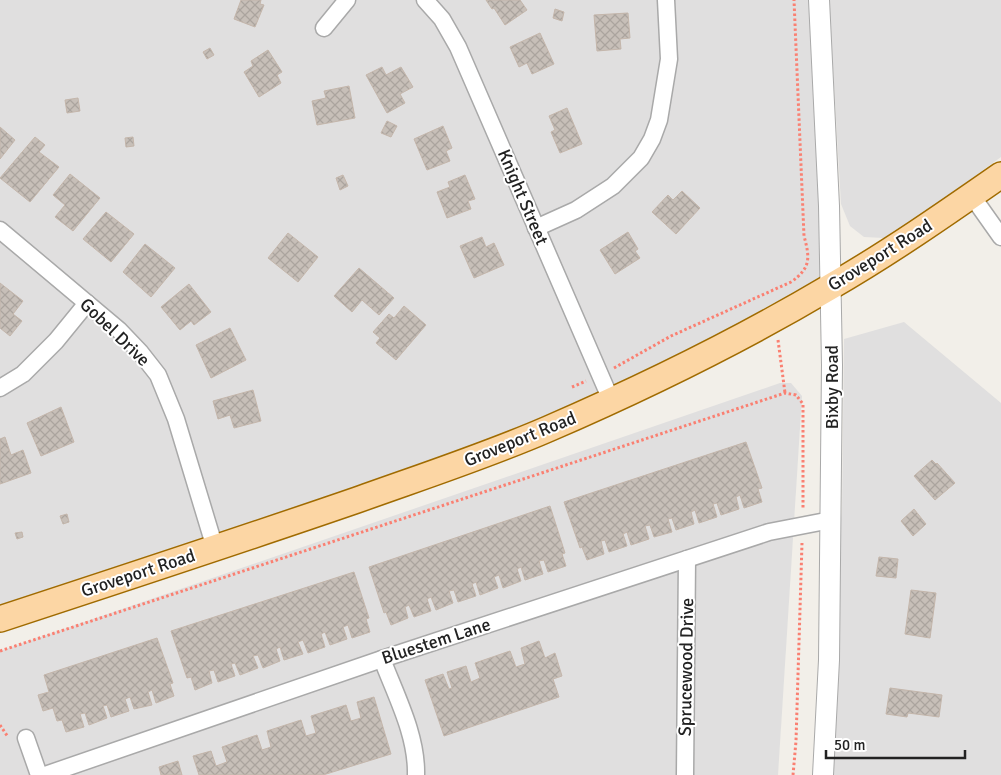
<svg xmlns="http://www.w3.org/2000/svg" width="1001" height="775" font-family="Signika,sans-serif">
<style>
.residential{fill:#e0dfdf}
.building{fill:url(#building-cross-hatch);stroke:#c4b6ab}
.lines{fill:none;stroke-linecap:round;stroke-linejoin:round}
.minor-casing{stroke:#a9a9a9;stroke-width:19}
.tertiary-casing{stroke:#a9a9a9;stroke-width:22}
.primary-casing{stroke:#a06b00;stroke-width:28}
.path{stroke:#fa8072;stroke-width:3;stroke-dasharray:2.5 2.5;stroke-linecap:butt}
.minor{stroke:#fff;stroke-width:16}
.tertiary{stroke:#fff;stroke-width:20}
.primary{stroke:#fcd6a4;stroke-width:25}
.labels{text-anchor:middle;stroke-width:4;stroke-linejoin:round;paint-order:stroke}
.street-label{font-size:18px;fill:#222;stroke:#fff}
</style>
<defs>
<pattern id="building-cross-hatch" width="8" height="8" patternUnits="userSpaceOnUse" patternTransform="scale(1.25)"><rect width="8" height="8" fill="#c7bfb8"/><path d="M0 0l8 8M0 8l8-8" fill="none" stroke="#aba49e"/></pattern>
</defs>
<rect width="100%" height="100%" fill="#f2efe9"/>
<g class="residential">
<path d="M0,0h819l11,287 -219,113 -611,208z"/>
<path d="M829,0h172v157l-85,62 -32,19 -20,-1 -14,-11 -9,-22z"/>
<path d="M904,322l97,81v372h-187l28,-265 2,-171z"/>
<path d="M780,383h11l11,13 -24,379h-778v-124z"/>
</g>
<g class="building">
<path d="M241,0h20l-1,4 4,1 -9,22 -21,-8z"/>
<path d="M486,0h34l7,10 -22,15 -11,-17 -2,1z"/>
<path d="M555,9l9,3 -2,9 -9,-3z"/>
<path d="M628,13l2,25 -10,1 1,10 -24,2 -3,-36z"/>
<path d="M540,33l14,31 -22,10 -5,-11 -8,4 -9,-20z"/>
<path d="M210,48l4,7 -7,4 -4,-7z"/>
<path d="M268,50l14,22 -5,3 4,8 -22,14 -15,-25 9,-6 -2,-5z"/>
<path d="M382,67l4,8 15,-8 12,20 -13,7 5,9 -18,10 -21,-38z"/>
<path d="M349,86l6,32 -38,7 -5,-24 14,-3 -2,-7z"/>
<path d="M78,98l2,13 -13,2 -2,-13z"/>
<path d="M567,108l15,36 -22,9 -9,-21 4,-2 -6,-14z"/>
<path d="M387,121l10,5 -6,11 -10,-4z"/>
<path d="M443,126l9,22 -6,3 4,10 -23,9 -13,-31z"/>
<path d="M0,127l15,13 -15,19z"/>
<path d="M35,137l10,8 -6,7 20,15 -29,35 -30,-24z"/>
<path d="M133,137l1,9 -8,1 -1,-9z"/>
<path d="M70,174l30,24 -27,33 -18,-14 10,-12 -12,-10z"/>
<path d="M343,175l5,11 -8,4 -4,-12z"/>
<path d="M465,175l10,24 -7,2 3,8 -24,9 -10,-26 13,-5 -2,-5z"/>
<path d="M682,191l18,17 -24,26 -24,-22 16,-17 5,5z"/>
<path d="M106,212l28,22 -23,28 -28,-23z"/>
<path d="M628,232l10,17 -3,2 5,7 -25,16 -15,-24z"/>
<path d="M288,233l30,24 -20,25 -30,-24z"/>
<path d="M482,237l4,10 8,-4 10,22 -30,13 -14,-32z"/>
<path d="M145,244l30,24 -24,29 -28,-25z"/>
<path d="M359,268l35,30 -15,17 -17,-15 -10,12 -18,-16z"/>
<path d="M0,283l23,18 -10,13 9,7 -12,15 -10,-8z"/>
<path d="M189,284l22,28 -17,13 -3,-4 -11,9 -19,-23z"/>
<path d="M404,306l22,19 -30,35 -20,-17 4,-5 -7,-6 16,-18 5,4z"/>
<path d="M230,328l16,32 -35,18 -15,-33z"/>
<path d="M253,390l8,31 -27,7 -4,-13 -12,4 -5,-18z"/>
<path d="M61,407l13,35 -33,14 -14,-33z"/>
<path d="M5,437l6,18 12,-5 8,23 -31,11v-45z"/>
<path d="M746,442l16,46 -4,1 4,13 -18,6 -4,-13 -4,2 3,12 -18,6 -4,-12 -4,1 4,13 -18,6 -4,-13 -4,2 3,12 -18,6 -4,-12 -4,1 4,13 -18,5 -4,-12 -5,1 4,13 -18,6 -4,-13 -4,2 4,12 -18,6 -4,-12 -4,1 3,13 -17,6 -5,-13 -2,1 -16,-46z"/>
<path d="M932,460l4,4 1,-1 18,20 -20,17 -21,-24z"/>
<path d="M550,506l15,47 -3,1 4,12 -18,6 -4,-12 -5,1 4,13 -18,6 -4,-13 -4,2 4,12 -18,7 -4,-13 -5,2 4,11 -18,7 -4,-13 -4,2 4,12 -18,6 -4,-12 -5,1 4,12 -17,7 -5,-13 -4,2 4,12 -17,6 -5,-12 -4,2 3,11 -17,7 -5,-13 -2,1 -15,-46z"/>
<path d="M914,509l12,15 -13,12 -12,-15z"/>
<path d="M67,514l2,8 -6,2 -3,-8z"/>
<path d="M22,532l1,5 -6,2 -2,-6z"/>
<path d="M879,557l19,2 -2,19 -20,-2z"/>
<path d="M354,572l15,46 -3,1 4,13 -18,6 -4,-13 -5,2 4,12 -17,6 -5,-13 -4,2 4,13 -17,6 -5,-13 -5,2 5,12 -19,6 -4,-13 -4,2 4,12 -17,7 -5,-13 -5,1 5,12 -18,7 -5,-12 -4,1 4,12 -17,6 -4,-12 -5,1 3,12 -17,7 -4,-13 -4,1 -16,-47z"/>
<path d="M911,590l25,3 -6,45 -25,-4z"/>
<path d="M157,638l16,45 -3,1 4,12 -18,7 -4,-13 -4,2 4,13 -18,4 -4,-12 -5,2 4,12 -18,6 -4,-12 -4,1 4,12 -18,7 -4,-12 -5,1 4,13 -18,5 -4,-12 -5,1 -4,-13 -10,3 -5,-16 11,-3 -5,-17z"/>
<path d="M539,641l6,17 10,-5 7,23 -9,3 6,18 -115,39 -19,-56 18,-6 6,15 3,-1 -5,-16 19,-6 5,16 9,-4 -5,-15 35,-12 6,16 9,-3 -4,-16z"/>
<path d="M890,688l52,7 -3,22 -31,-4 -1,4 -21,-3z"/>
<path d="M374,697l17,57 -68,21h-124l-6,-19 18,-5 5,15 11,-4 -5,-15 35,-12 5,15 9,-3 -4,-16 34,-11 5,16 10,-3 -5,-17 35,-11 5,16 10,-3 -4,-16z"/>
<path d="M178,761l4,14h-21l-2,-8z"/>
</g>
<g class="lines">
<defs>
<g id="minor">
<path d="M425,0l17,19 16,28 153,353"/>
<path d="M324,28l23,-28"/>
<path d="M972,196l29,41"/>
<path d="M536,228l40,-18 37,-24 28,-28 11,-19 7,-19 10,-61 -3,-59"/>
<path d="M0,230l119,100 21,22 18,23 18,44 39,129"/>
<path d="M0,388l23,-14 33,-33 31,-38"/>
<path d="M382,659c14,37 35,76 34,116"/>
<path d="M26,738l13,37"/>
<path d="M45,775l337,-116 387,-127 62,-12"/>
<path d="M685,775l2,-216"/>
</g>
<path id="tertiary" d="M819,0l10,206 3,159 -3,295 -6,115"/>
<path id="primary" d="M0,619c119,-39 238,-78 357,-119 64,-23 129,-44 191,-71 97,-42 191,-88 282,-142 59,-34 115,-73 171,-112"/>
</defs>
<use href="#minor" class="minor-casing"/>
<use href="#tertiary" class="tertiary-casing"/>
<use href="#primary" class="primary-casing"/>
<g class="path">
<path d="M778,340l7,53"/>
<path d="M614,368l57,-32 120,-54c20,-14 19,-24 13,-46l-10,-236"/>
<path d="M572,387l14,-6"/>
<path d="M0,651l785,-258 11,2 7,9v105"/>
<path d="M0,725l8,12"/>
<path d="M793,775l3,-34 6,-198"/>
</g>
<use href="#minor" class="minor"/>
<use href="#tertiary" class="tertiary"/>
<use href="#primary" class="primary"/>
</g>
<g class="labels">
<g class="street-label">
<text transform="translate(523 197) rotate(67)" y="6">Knight Street</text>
<text transform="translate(880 255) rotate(-32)" y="6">Groveport Road</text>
<text transform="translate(115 332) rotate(44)" y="6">Gobel Drive</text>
<text transform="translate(832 387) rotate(-90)" y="6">Bixby Road</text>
<text transform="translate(520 439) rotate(-22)" y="6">Groveport Road</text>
<text transform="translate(138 573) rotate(-18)" y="6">Groveport Road</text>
<text transform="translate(436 641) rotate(-18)" y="6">Bluestem Lane</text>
<text transform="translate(686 667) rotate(-89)" y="6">Sprucewood Drive</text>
</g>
</g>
<path d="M826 750v8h139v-8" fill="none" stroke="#222222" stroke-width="2.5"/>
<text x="834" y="750" font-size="15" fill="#222222" stroke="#ffffff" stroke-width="4" paint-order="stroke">50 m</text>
</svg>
